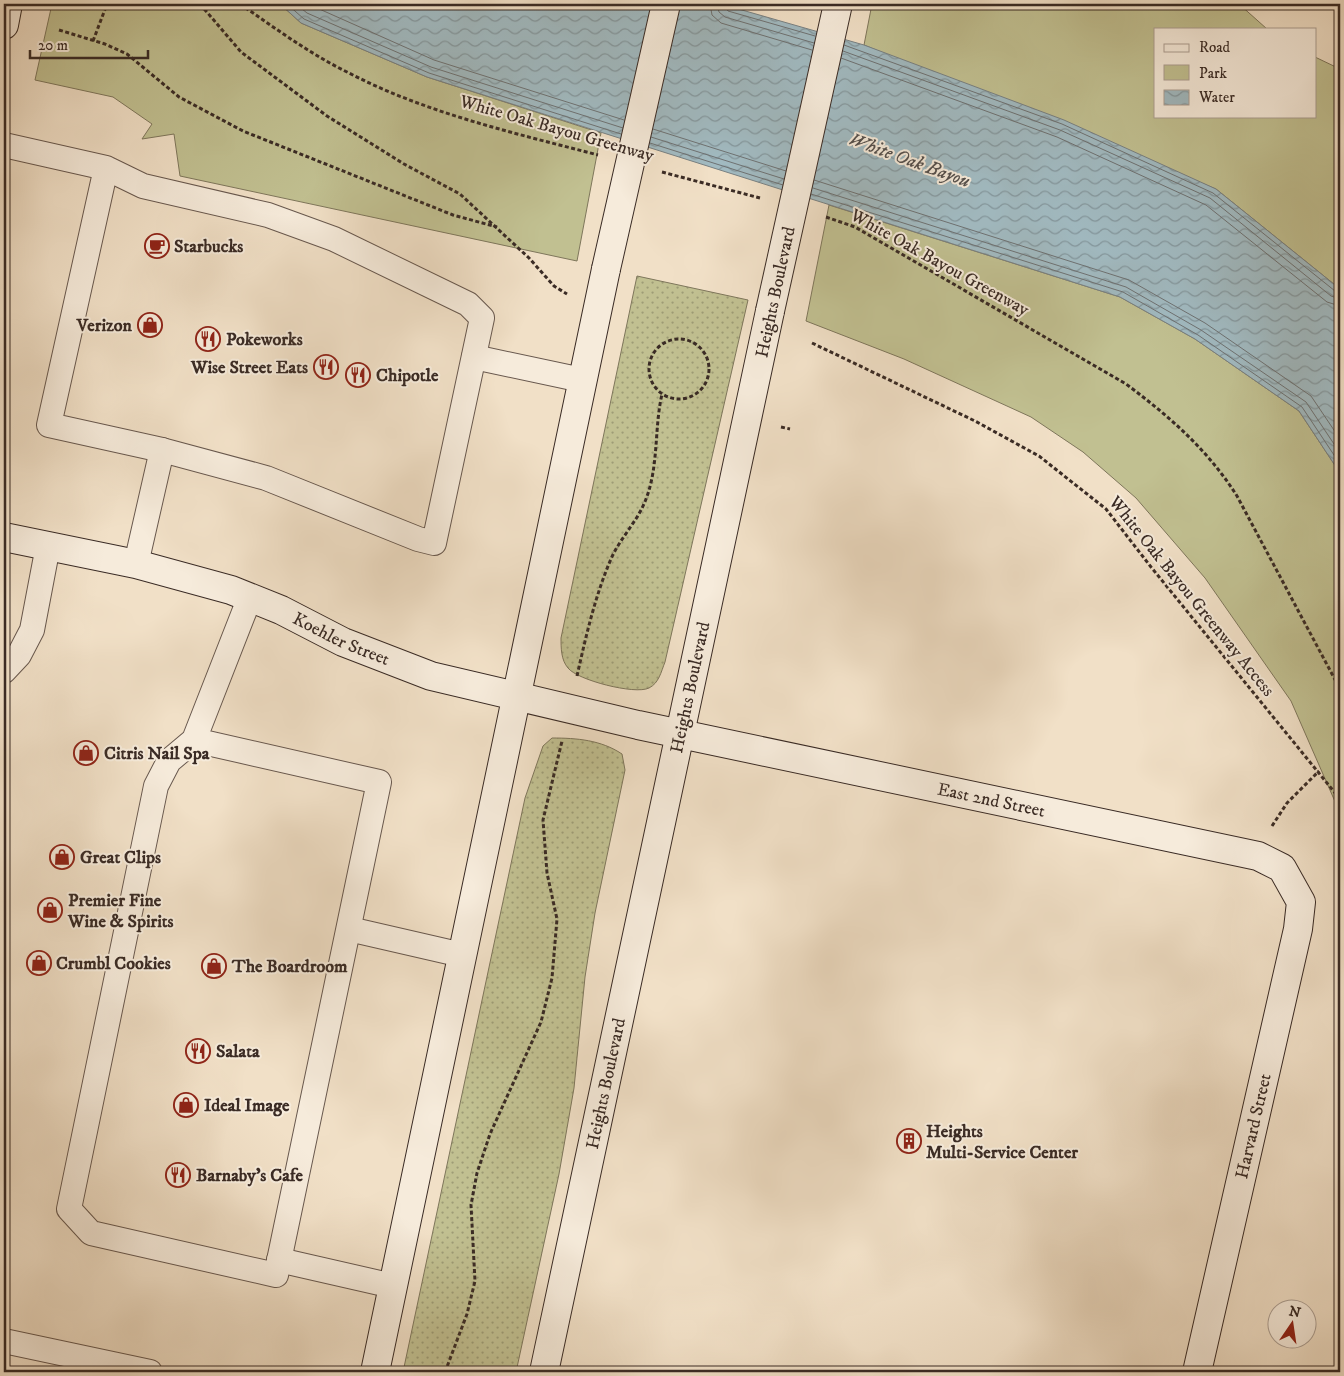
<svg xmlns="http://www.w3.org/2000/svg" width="1344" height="1376" font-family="'IM FELL DW Pica',serif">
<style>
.grass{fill:url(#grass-dots);stroke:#7e765b}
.green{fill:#c1c091;stroke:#7e765b}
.water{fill:url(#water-waves);stroke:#788183}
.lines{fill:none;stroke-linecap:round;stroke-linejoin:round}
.shore{stroke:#6e7273;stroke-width:1}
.lane-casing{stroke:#68584e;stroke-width:26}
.secondary-casing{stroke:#3a2b25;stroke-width:30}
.path{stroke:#3a2b25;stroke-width:3;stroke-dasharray:4 2.5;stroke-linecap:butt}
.lane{stroke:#f6ebdb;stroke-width:24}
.secondary{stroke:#f6ebdb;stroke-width:28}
.secondary-bridge-casing{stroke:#3a2b25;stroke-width:30;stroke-linecap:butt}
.secondary-bridge{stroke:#f6ebdb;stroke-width:28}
.labels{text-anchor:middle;stroke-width:4;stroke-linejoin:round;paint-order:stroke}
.street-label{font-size:18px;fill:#3a2b25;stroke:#f6ebdb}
.poi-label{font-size:18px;font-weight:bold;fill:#3a2b25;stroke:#f6ebdb;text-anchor:start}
.water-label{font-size:19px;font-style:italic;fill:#544f4c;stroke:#f6ebdb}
</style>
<defs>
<pattern id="grass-dots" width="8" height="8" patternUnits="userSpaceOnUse" patternTransform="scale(1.25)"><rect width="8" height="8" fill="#c1c091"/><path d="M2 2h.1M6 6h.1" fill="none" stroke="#9e9c76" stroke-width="1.8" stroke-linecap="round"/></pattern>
<pattern id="water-waves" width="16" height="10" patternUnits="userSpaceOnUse" patternTransform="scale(1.25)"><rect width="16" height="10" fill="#a1bac1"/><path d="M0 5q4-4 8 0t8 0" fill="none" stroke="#84979d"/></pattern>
</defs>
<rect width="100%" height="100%" fill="#f1e0c7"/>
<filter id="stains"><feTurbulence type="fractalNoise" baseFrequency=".004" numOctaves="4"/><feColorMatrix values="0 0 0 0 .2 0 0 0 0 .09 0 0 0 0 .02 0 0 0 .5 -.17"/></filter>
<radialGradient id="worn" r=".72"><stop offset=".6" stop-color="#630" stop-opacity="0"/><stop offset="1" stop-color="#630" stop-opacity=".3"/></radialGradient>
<g class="grass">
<path d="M637,276l111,24 -83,362c-4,10 -6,21 -16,26 -14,7 -72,-8 -81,-20 -7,-8 -7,-20 -7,-30z"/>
<path d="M552,738c25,0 49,2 70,16l3,16 -30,143 -10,64 -11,111 -15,86 -43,198h-113l122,-574 18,-52z"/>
</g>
<g class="green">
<path d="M52,4h228l21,19 126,54 174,56 -24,128 -397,-85 -6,-42 -32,5 10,-15 -39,-27 -78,-17z"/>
<path d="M872,4h367l28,25h-112v87h160v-59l25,12v220l-124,-100 -352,-144z"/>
<path d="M829,205l291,92 75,42 104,72 41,62v340l-49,-112 -86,-123 -69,-80 -53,-46 -52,-35 -127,-58 -98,-38z"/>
</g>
<path class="water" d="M280,4h441l143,41 200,75 152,69 124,100v184l-41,-62 -104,-72 -75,-42 -693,-220 -126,-54z"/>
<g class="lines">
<g class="shore">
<path d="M287,4l17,15 125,54 192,61"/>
<path d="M296,4l11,9 124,54 192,61"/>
<path d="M308,4l126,56 190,60"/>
<path d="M710,4l2,11 9,8 91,27"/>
<path d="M717,4l2,8 6,5 89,26"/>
<path d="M723,4l5,7 87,25"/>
<path d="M844,45l218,79 151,69 122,98 5,1"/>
<path d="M843,51l217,79 150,68 121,98 9,3"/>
<path d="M841,58l216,79 149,68 121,97 13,4"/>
<path d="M653,129l133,42"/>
<path d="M651,137l133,42"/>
<path d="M650,143l133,42"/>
<path d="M814,180l315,100 76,43 106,73 29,43"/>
<path d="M813,188l313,99 75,43 105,72 34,51"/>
<path d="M811,194l312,98 75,43 104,72 38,57"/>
</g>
<defs>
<g id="lane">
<path d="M4,145l102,23 -57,257 113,25 104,28 152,61 16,4 48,-225 -14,-14 -134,-65 -66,-24 -125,-29 -37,-18"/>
<path d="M474,357l108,23"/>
<path d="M136,564l26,-114"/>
<path d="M4,671l15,-16 13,-25 16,-84"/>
<path d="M194,740l-25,21 -13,25 -87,423 22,24 185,42 103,-493 -185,-42 56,-143"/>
<path d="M349,929l113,26"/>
<path d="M279,1260l114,26"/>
<path d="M4,1341l146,31"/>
</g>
<g id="secondary">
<path d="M4,25l4,-21"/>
<path id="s1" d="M4,537l132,27 95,26 50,20 62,32 88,34 207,49 620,131 24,12 19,34 -3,27 -101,443"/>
<path d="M375,1372l231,-1103"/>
<path id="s2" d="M544,1372l226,-1061"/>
</g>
</defs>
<use href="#lane" class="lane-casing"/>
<use href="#secondary" class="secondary-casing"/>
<g class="path">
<path d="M200,4l41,48 86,64 77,48 56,30 69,64 25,28 13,8"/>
<path d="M240,4c35,24 70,50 109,69 77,40 165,60 249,82"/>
<path d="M59,30l46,14 22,10 52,43 64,34 210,84 44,12"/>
<path d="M93,41l14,-37"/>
<path d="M662,172l98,26"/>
<path d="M826,217l29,10 271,157c43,32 82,66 111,112l103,193"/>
<circle cx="679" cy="369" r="30"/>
<path d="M812,343l163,78 64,35 67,53 45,58 189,232"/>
<path d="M781,427l9,2"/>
<path d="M577,676c9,-40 18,-80 34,-117 9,-21 27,-38 35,-60 13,-34 8,-70 16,-105"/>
<path d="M1272,826l15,-23 32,-32"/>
<path d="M445,1372l22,-58 8,-33 -4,-76 6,-32 13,-39 51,-112 11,-44 5,-59 -10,-46 -4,-53 19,-79"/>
</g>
<use href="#lane" class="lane"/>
<use href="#secondary" class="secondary"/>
<defs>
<g id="secondary-bridge">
<path d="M606,269l60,-265"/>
<path d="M770,311l68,-307"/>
</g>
</defs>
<use href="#secondary-bridge" class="secondary-bridge-casing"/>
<use href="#secondary-bridge" class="secondary-bridge"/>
</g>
<defs>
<symbol id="cafe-ring" viewBox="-11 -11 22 22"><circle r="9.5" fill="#f6ebdb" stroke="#8f2418" stroke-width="1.5"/><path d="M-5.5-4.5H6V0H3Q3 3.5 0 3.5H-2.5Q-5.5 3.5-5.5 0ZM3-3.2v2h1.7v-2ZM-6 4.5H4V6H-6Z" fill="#8f2418"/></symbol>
<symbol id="shop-ring" viewBox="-11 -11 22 22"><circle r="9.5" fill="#f6ebdb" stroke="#8f2418" stroke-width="1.5"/><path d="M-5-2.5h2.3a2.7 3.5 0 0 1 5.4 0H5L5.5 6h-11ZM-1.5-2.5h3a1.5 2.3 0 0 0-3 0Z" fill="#8f2418"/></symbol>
<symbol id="restaurant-ring" viewBox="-11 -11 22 22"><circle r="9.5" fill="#f6ebdb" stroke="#8f2418" stroke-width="1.5"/><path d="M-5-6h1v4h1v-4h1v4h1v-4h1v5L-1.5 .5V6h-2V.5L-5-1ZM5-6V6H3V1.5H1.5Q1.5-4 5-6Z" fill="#8f2418"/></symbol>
<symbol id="building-ring" viewBox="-11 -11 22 22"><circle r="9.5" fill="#f6ebdb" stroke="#8f2418" stroke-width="1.5"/><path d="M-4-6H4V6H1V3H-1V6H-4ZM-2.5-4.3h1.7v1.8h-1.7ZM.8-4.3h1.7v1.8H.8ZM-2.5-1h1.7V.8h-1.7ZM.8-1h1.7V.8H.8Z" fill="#8f2418"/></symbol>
</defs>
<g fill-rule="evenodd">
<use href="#cafe-ring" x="143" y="232" width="28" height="28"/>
<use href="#shop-ring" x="136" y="311" width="28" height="28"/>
<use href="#restaurant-ring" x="194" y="325" width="28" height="28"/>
<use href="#restaurant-ring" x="312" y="353" width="28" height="28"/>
<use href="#restaurant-ring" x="344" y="361" width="28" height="28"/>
<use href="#shop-ring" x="72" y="739" width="28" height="28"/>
<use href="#shop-ring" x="48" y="843" width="28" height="28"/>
<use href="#shop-ring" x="36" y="896" width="28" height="28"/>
<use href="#shop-ring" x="25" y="949" width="28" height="28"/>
<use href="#shop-ring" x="200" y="952" width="28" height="28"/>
<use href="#restaurant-ring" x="184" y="1037" width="28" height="28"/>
<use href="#shop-ring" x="172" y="1091" width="28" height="28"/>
<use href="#building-ring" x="895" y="1127" width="28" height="28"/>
<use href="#restaurant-ring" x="164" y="1161" width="28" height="28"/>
</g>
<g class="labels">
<g class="street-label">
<text transform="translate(557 128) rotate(16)" y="6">White Oak Bayou Greenway</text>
<text transform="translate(940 262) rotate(29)" y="6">White Oak Bayou Greenway</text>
<text transform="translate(775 292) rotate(-78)" y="6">Heights Boulevard</text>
<text transform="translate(1192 596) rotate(51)" y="6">White Oak Bayou Greenway Access</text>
<text dy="6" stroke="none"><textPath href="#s1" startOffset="354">Koehler Street</textPath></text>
<text dy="6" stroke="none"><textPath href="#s2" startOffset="700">Heights Boulevard</textPath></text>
<text dy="6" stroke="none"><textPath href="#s1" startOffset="1025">East 2nd Street</textPath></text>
<text dy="6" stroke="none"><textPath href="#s2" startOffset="295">Heights Boulevard</textPath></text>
<text transform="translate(1253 1126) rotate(-77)" y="6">Harvard Street</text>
</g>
<g class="poi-label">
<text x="174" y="252">Starbucks</text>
<text x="132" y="331" text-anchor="end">Verizon</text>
<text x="226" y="345">Pokeworks</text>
<text x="308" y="373" text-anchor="end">Wise Street Eats</text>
<text x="376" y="381">Chipotle</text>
<text x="104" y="759">Citris Nail Spa</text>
<text x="80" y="863">Great Clips</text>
<text x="68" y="906">Premier Fine<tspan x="68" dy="21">Wine &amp; Spirits</tspan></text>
<text x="56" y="969">Crumbl Cookies</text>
<text x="232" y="972">The Boardroom</text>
<text x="216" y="1057">Salata</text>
<text x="204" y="1111">Ideal Image</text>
<text x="926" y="1137">Heights<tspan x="926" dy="21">Multi-Service Center</tspan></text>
<text x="196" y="1181">Barnaby's Cafe</text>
</g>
<g class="water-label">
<text transform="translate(910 159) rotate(20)" y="7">White Oak Bayou</text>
</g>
</g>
<rect width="1344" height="1376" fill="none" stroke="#f1e0c7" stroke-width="20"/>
<rect x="5" y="5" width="1334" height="1366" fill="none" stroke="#3a2b25" stroke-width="2.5"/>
<rect x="10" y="10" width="1324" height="1356" fill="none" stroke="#3a2b25"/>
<rect x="1154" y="28" width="162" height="90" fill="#f6ebdb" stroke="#ab9e92"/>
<rect x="1164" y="44" width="25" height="8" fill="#f6ebdb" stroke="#ab9e92"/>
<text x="1199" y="52" font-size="15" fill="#3a2b25">Road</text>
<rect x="1164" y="65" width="25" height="15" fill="#c1c091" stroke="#ab9e92"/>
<text x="1199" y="78" font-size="15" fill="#3a2b25">Park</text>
<rect x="1164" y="90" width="25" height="15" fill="url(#water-waves)" stroke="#ab9e92"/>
<text x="1199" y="102" font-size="15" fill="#3a2b25">Water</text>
<g transform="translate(1292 1324) rotate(13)"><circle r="24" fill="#f6ebdb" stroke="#ab9e92"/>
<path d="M0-4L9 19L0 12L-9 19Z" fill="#8f2418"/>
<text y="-8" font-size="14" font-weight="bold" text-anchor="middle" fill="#3a2b25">N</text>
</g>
<path d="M30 50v8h118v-8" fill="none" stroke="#3a2b25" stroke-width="2.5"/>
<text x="38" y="50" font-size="15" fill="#3a2b25" stroke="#f6ebdb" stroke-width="4" paint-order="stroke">20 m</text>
<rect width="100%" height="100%" filter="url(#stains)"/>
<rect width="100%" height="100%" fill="url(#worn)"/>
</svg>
